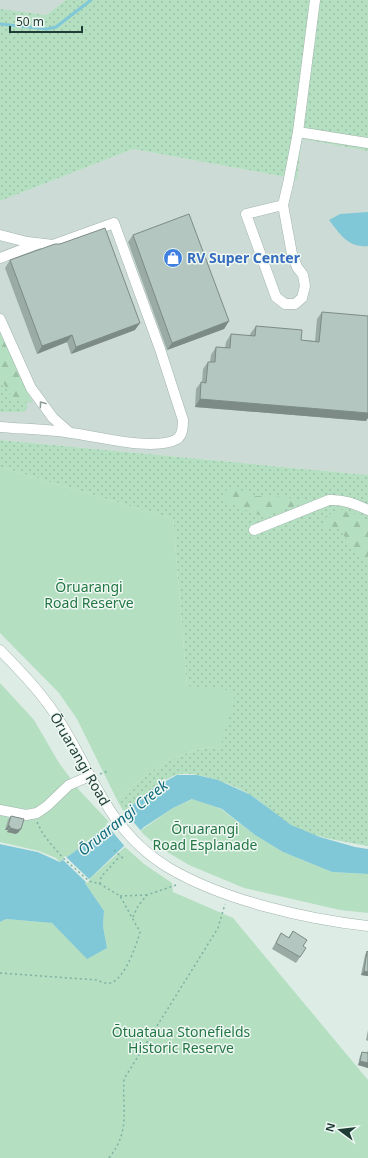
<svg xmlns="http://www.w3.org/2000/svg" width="368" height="1158" font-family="'Noto Sans',sans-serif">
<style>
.built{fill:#ccdbd5}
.grass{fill:url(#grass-dots)}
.forest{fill:url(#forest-firs)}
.park{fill:#b5dfc1}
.water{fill:#80c8d7}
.pier{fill:#deece6}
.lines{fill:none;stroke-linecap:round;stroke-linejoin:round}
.stream{stroke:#80c8d7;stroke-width:3}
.minor-casing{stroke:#a1b4ad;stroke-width:11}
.path{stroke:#7bb2a2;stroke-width:1.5;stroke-dasharray:2 3;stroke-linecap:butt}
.minor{stroke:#fff;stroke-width:10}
.wall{fill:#9aaaa4}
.shaded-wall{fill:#7d8b86}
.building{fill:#b3c6bf;stroke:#7d8b86}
.oneway{stroke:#8e9e9a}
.labels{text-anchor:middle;stroke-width:3;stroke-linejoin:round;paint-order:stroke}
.shop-label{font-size:14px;font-weight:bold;fill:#366cbe;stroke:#eff8f3;text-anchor:start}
.park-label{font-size:14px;fill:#247745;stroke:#eff8f3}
.street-label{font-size:14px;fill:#1e3d35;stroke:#eff8f3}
.water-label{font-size:15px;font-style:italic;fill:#136b7e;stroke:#eff8f3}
</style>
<defs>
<pattern id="grass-dots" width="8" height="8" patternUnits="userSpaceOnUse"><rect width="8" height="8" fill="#b5dfc1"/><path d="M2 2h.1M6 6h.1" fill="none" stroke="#9bc0a6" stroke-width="1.8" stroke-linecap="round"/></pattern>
<pattern id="forest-firs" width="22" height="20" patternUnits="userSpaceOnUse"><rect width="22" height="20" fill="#b5dfc1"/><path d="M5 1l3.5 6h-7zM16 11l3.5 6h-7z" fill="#9bc0a6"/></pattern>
</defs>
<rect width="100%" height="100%" fill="#deece6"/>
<g class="built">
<path d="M0,0h66l-20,15 -46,-5z"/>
<path d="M302,139l66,12v324l-368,-35v-28h24l-24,-67v-144l133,-52 164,30z"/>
</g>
<g class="grass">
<path d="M66,0h302v151l-66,-12 -5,40 -164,-30 -133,52v-192l46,6z"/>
<path d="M0,345l15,28 13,34 -4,5h-24z"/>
<path d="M0,440l368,35v371c-26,-5 -52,-8 -76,-20 -15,-8 -27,-22 -41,-31 -17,-10 -56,-26 -75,-20 -17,6 -38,26 -52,37l-7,-12c24,-23 50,-43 83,-51 7,-2 14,-2 21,-3l-34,-60 -14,-167 -173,-52z"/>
</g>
<g class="forest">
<path d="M0,332l33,71 -20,-3 -13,-23z"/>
<path d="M232,487l23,9h17l42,5 -36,10 -11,6 -14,-4 -27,-12 -3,-9z"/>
<path d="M340,509l12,3 16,13v42l-29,-38h-15l2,-13z"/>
</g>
<g class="park">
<path d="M0,467l173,52 14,167 49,5 -15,55c-7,1 -14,1 -21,3 -33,8 -59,28 -83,51l-40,-81 -18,-26 -59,-60z"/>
<path d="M0,683l34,37 25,43 20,27 31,33 -36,29 -14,10 -22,-10 -38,-8z"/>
<path d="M193,799l28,10 34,26 28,17 49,20 36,2v39l-28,-3 -96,-22 -55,-23 -32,-19 -17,-15 33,-23z"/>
<path d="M125,847l19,17 28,19 1,9 60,26 135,162v78h-368v-236l6,-3 46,4 35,35 20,-10 -4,-22 1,-15 -19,-28z"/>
</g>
<g class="water">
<path d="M368,212v34c-20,2 -28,-12 -39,-26l11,-6z"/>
<path d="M177,775h20l21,5 33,15 40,30 29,12 35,10 13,2v25l-36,-2 -49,-20 -28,-17 -33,-26 -30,-10 -19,9 -29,19 -59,56 19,28 -1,15 4,22 -20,11 -35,-36 -46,-4 -6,3v-78l38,8 22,10 14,-10 81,-65z"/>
</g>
<g class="pier">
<path d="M123,810l19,22 -16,16 -20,-24z"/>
<path d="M0,842l39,9 17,7 4,4 -22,-10 -38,-8z"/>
<path d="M65,856l25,24 -3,3 -25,-24z"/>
</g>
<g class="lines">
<path class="stream" d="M0,24l47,5 9,-2 35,-27"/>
<defs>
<g id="minor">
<path d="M298,132l70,11"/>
<path d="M283,205l-37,9 30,83 9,7h10l7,-6 3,-12 -2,-11 -6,-8 -5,-13 -9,-49 5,-21 10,-52 17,-132"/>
<path d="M0,235l27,7 26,3 61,-22 46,126 23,71c0,6 0,15 -6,19 -23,13 -80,-3 -106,-6 -24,-4 -48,-4 -71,-6"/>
<path d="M0,258l37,-14"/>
<path d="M0,319l31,69 22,30 16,14"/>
<path d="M254,530l75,-30c14,-1 26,4 39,10"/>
<path d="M0,650c21,22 44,45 60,72 20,31 34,67 56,97 14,19 33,37 53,49 54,32 136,51 199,58"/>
<path d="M0,810l26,5 11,-2 10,-7 22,-21 21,-9"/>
</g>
</defs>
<use href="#minor" class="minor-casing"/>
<g class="path">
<path d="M100,774l8,-3"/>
<path d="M114,850l11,10"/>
<path d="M100,884l1,-7 19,-21"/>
<path d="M120,896l27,-1"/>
<path d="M133,917l5,-11 9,-11 32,-11"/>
<path d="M0,973l97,7c5,2 11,5 16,2 13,-7 23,-36 27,-50l-20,-36 -20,-12 -11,-3 -26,-23 -12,-14 -8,-10 -6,-12"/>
<path d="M109,1158c22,-28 13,-47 15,-79l94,-151 7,-24"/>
</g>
<use href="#minor" class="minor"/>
</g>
<g class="wall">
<path d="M133,235l96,86 -5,8 -57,21 -39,-108z"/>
<path d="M10,260l125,70 -64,24 -4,-12 -30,12 -32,-86z"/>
<path d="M322,312l44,109 -171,-14 1,-18 5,-7h1l1,-13 5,-7h2l1,-7 5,-8 9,1 1,-6 5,-8 19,2v-2l6,-8 45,14 14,1 2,-22z"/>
<path d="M11,816l7,17h-1l-1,1 -9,-2 1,-2h-3l3,-10z"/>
<path d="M293,931l10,15 -3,11 -4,6 -24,-14 9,-16 7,5z"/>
<path d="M367,951l1,1v24l-7,-1 4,-20z"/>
<path d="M368,1030v11l-2,-1z"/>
<path d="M368,1050v18l-10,-3 2,-9 2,-4 5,1z"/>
</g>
<g class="shaded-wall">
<path d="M229,321l-5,8 -57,21 5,-7z"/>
<path d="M140,323l-5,7 -64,24 5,-7z"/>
<path d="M72,335l-5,7 -30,12 5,-8z"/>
<path d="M200,399l168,14v5l-2,3 -171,-14z"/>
<path d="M8,826h2l-2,4h-3z"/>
<path d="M10,828l9,1h2l-3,4h-1l-1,1 -9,-2z"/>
<path d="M364,971l4,1v4l-7,-1z"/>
<path d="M360,1061l8,2v5l-10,-3z"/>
</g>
<g class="building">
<path d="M189,214l40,107 -57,22 -39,-108z"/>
<path d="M105,228l35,95 -64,24 -4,-12 -30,11 -32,-86 45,-16h5z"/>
<path d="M322,312l46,4v97l-168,-14 1,-17 5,1 2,-21h7l1,-15 14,1 1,-14 24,2 1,-10 46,4 -1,10 18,2z"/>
<path d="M11,816l13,3 -3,10h-2l-1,1 -8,-2v-2h-2z"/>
<path d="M293,931l14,9 -4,6 3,2 -6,9 -24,-14 5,-10 8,5z"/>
<path d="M367,951l1,1v20l-4,-1z"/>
<path d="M362,1052l6,1v10l-8,-2z"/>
</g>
<defs><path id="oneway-chevron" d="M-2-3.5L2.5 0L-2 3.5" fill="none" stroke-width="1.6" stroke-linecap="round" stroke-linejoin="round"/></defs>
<use class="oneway" href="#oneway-chevron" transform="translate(42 404) rotate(-126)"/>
<defs>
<symbol id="shop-disc" viewBox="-11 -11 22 22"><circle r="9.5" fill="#3f7fe0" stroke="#eff8f3"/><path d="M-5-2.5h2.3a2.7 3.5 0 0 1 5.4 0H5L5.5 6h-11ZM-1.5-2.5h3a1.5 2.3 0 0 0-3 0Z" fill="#fff"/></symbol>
</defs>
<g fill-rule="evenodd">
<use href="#shop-disc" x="162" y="247" width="22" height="22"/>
</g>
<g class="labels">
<g class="shop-label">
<text x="187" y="263">RV Super Center</text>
</g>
<g class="park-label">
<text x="89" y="592">Ōruarangi<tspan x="89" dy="16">Road Reserve</tspan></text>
<text x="205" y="834">Ōruarangi<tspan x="205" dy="16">Road Esplanade</tspan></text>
<text x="181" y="1037">Ōtuataua Stonefields<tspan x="181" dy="16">Historic Reserve</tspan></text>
</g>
<g class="street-label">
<text transform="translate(80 759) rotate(60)" y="5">Ōruarangi Road</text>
</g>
<g class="water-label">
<text transform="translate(123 818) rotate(-39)" y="5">Ōruarangi Creek</text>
</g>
</g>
<g transform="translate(340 1130) rotate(285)" stroke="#eff8f3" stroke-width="3" paint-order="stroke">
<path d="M0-3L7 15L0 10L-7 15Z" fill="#1e3d35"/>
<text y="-6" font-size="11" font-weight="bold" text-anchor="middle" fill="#1e3d35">N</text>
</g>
<path d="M10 26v6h72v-6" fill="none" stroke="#1e3d35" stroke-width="2"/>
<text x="16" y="26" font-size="12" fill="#1e3d35" stroke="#eff8f3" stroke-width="3" paint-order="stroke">50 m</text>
</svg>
